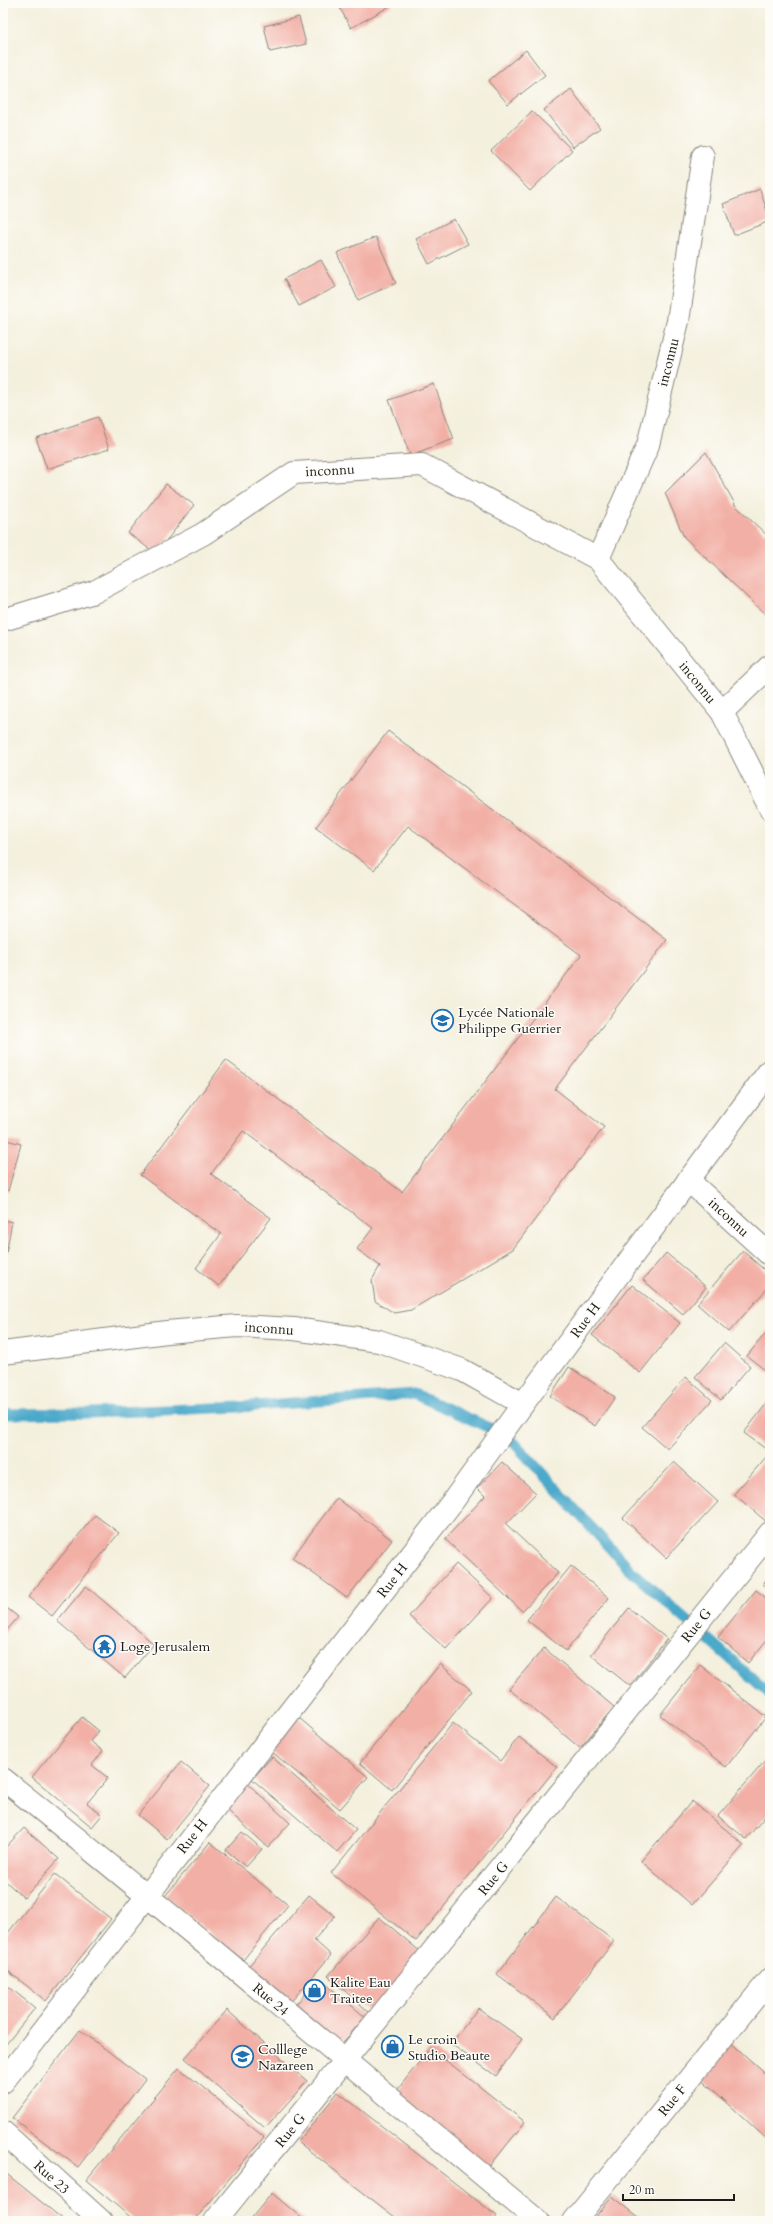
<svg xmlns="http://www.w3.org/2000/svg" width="773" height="2224" font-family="Cardo,serif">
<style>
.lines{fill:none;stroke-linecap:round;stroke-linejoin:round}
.stream{stroke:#4ba9ca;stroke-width:11}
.building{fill:#f2afa5}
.street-casing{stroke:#88867d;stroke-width:24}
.street{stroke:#fff;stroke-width:22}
.labels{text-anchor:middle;stroke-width:3;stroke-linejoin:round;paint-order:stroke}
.street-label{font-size:14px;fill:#1c1c1c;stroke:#fdfcf7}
.poi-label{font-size:14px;fill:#1c1c1c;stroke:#fdfcf7;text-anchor:start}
</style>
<rect width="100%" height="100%" fill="#fdfcf7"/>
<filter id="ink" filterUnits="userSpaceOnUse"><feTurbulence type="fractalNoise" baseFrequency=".025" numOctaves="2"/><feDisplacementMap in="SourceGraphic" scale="8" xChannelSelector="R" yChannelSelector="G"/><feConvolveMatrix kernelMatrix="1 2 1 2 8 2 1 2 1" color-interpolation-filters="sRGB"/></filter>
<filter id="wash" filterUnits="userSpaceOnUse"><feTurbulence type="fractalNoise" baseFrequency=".012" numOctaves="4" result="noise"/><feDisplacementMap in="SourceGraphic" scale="16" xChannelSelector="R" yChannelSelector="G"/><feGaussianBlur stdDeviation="0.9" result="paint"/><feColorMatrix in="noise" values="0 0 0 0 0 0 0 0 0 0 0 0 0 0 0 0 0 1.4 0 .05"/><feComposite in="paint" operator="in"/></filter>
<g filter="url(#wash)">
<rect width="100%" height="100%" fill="#f4f0de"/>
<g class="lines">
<path class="stream" d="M3,1414l86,-1 150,-6 175,-13 94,42 122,134 140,124"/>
</g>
<g id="blocks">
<g class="building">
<path d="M337,3h54l1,2 -41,23z"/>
<path d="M299,17l7,27 -36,8 -6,-26z"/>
<path d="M526,50l19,25 -37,29 -20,-23z"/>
<path d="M571,89l29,39 -27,19 -29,-37z"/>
<path d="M532,111l40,39 -42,41 -39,-40z"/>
<path d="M760,189l10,32 -36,14 -11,-31z"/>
<path d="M454,219l14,25 -39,20 -13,-25z"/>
<path d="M376,237l20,46 -38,17 -21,-47z"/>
<path d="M321,260l15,27 -37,19 -15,-27z"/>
<path d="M434,384l20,55 -44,16 -21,-55z"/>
<path d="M98,417l11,32 -62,20 -11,-31z"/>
<path d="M706,452l30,54 34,32v81l-86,-82 -19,-44z"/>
<path d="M166,484l28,21 -38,49 -28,-21z"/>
<path d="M388,731l279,209 -112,149 49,38 -91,122 -102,61 -17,3 -19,-12 -3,-21 8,-14 -23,-17 16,-21 -130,-97 -32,43 60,44 -52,68 -23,-18 25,-34 -81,-59 86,-115 176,132 179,-237 -173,-129 -34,44 -58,-43z"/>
<path d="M3,1139l18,5 -13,47 -5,-1z"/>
<path d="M3,1220l9,2 -8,42h-1z"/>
<path d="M743,1251l27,24v10l-41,47 -32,-28z"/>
<path d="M666,1253l40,34 -23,27 -40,-34z"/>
<path d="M632,1285l48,38 -40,50 -48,-38z"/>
<path d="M770,1328v46l-23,-18z"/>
<path d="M724,1343l26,23 -29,34 -26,-23z"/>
<path d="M569,1367l46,30 -20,29 -45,-30z"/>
<path d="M686,1377l26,23 -44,49 -26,-22z"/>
<path d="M770,1399v53l-26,-19z"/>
<path d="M767,1456l3,3 -1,65 -35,-30z"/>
<path d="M502,1462l34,31 -30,31 52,49 -36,38 -77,-72 40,-43 -8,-8z"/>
<path d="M674,1462l44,40 -52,56 -43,-40z"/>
<path d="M337,1498l55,42 -45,58 -55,-40z"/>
<path d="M95,1515l24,18 -67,83 -24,-19z"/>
<path d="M456,1564l37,34 -47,51 -37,-33z"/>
<path d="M571,1566l38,32 -43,53 -39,-31z"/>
<path d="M770,1575v14l-7,-5z"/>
<path d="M86,1586l68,58 -29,34 -68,-57z"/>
<path d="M756,1590l14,11v35l-22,27 -30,-26z"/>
<path d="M3,1605l15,12 -15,18z"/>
<path d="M629,1608l38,31 -37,47 -39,-31z"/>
<path d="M544,1648l70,59 -34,41 -71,-59z"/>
<path d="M440,1664l32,27 -80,99 -32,-27z"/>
<path d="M700,1665l66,52 -40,50 -66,-52z"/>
<path d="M82,1717l17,14 -9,10 13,10 -11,14 16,13 -21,25 15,12 -10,12 -60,-50z"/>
<path d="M298,1717l70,60 -28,32 -70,-59z"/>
<path d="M453,1723l47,38 19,-24 38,30 -141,174 -85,-68z"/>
<path d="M770,1755v56l-24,28 -28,-23z"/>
<path d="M272,1757l84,73 -19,22 -85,-73z"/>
<path d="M181,1762l29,24 -43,53 -29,-24z"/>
<path d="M246,1782l44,41 -22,24 -44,-40z"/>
<path d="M692,1801l52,44 -52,60 -51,-44z"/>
<path d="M24,1828l35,31 -35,39 -21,-19v-29z"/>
<path d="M242,1832l20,17 -16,18 -20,-17z"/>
<path d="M210,1842l78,63 -45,55 -78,-64z"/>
<path d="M55,1874l56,45 -65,82 -43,-34v-28z"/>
<path d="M309,1895l26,21 -21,24 17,15 -42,49 -42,-36z"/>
<path d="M556,1897l58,44 -59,77 -58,-44z"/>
<path d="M379,1917l43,36 -52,60 -42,-37z"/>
<path d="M319,1978l46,39 -28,32 -46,-39z"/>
<path d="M3,1982l32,26 -32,40z"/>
<path d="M478,2008l44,31 -26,37 -45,-32z"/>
<path d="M227,2010l80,71 -42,47 -80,-70z"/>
<path d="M80,2030l65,49 -67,88 -66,-49z"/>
<path d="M728,2040l42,38v64l-74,-68z"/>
<path d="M430,2048l95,74 -39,49 -95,-73z"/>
<path d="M179,2068l85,69 -70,84h-59l-49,-41z"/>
<path d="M338,2092l159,124 -4,5h-93l-102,-79z"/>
<path d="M3,2171l62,50h-62z"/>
<path d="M272,2193l33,28h-56z"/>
<path d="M612,2196l32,25h-52z"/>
</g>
</g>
</g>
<g filter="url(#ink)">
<use href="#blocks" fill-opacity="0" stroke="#88867d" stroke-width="1"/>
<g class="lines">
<defs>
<g id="street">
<path d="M598,559l50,-114 30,-124 25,-165"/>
<path d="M3,620l91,-28 109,-58 91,-61 128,-8 176,94 124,153 48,96"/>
<path d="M722,712l48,-46"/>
<path d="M688,1180l82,75"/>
<path d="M3,1353l164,-21 70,-6 57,3 85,12 83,29 61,34"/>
<path d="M3,1779c181,144 357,295 535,442"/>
<path d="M3,2082l450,-581 70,-97 247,-334"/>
<path d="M3,2132l98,89"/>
<path d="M215,2221l555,-688"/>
<path d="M574,2221l196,-242"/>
</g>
</defs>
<use href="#street" class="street-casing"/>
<use href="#street" class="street"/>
</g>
</g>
<defs>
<symbol id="school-ring" viewBox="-11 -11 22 22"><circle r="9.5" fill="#fdfcf7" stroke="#1f6fb2" stroke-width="1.5"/><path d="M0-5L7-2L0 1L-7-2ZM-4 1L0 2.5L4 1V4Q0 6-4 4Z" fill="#1f6fb2"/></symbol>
<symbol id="temple-ring" viewBox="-11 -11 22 22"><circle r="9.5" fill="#fdfcf7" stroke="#1f6fb2" stroke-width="1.5"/><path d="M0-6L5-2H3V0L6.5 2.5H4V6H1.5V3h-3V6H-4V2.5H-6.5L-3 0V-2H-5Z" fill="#1f6fb2"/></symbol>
<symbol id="shop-ring" viewBox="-11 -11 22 22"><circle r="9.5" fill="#fdfcf7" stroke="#1f6fb2" stroke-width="1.5"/><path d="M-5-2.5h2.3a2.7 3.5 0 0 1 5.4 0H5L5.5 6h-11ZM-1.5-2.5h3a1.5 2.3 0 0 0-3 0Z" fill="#1f6fb2"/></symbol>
</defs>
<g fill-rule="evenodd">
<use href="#school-ring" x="430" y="1008" width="25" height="25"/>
<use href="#temple-ring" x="92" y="1634" width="25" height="25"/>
<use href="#shop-ring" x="302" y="1978" width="25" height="25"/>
<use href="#shop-ring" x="380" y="2034" width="25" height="25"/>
<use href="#school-ring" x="230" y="2044" width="25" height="25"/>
</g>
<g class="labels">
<g class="street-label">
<text transform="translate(668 362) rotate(-76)" y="5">inconnu</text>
<text transform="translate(330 470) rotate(-3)" y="5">inconnu</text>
<text transform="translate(698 682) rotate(51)" y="5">inconnu</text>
<text transform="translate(729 1217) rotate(43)" y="5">inconnu</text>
<text transform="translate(585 1320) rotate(-54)" y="5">Rue H</text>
<text transform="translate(269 1328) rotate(4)" y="5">inconnu</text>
<text transform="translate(392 1580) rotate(-52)" y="5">Rue H</text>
<text transform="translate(696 1625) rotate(-51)" y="5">Rue G</text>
<text transform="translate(192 1836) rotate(-52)" y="5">Rue H</text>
<text transform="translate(493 1878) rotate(-51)" y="5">Rue G</text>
<text transform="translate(271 1999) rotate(40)" y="5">Rue 24</text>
<text transform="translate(672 2100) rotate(-51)" y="5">Rue F</text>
<text transform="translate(290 2130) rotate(-51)" y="5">Rue G</text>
<text transform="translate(52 2177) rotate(42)" y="5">Rue 23</text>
</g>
<g class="poi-label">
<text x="458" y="1017">Lycée Nationale<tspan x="458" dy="16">Philippe Guerrier</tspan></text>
<text x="120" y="1651">Loge Jerusalem</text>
<text x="330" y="1987">Kalite Eau<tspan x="330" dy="16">Traitee</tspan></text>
<text x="408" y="2044">Le croin<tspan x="408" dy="16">Studio Beaute</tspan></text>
<text x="258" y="2054">Colllege<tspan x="258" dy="16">Nazareen</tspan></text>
</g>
</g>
<rect width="773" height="2224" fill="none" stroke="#fdfcf7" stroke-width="16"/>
<path d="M623 2194v6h111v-6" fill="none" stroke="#1c1c1c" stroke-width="2"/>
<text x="629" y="2194" font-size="12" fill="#1c1c1c" stroke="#fdfcf7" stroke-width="3" paint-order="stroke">20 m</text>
</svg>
